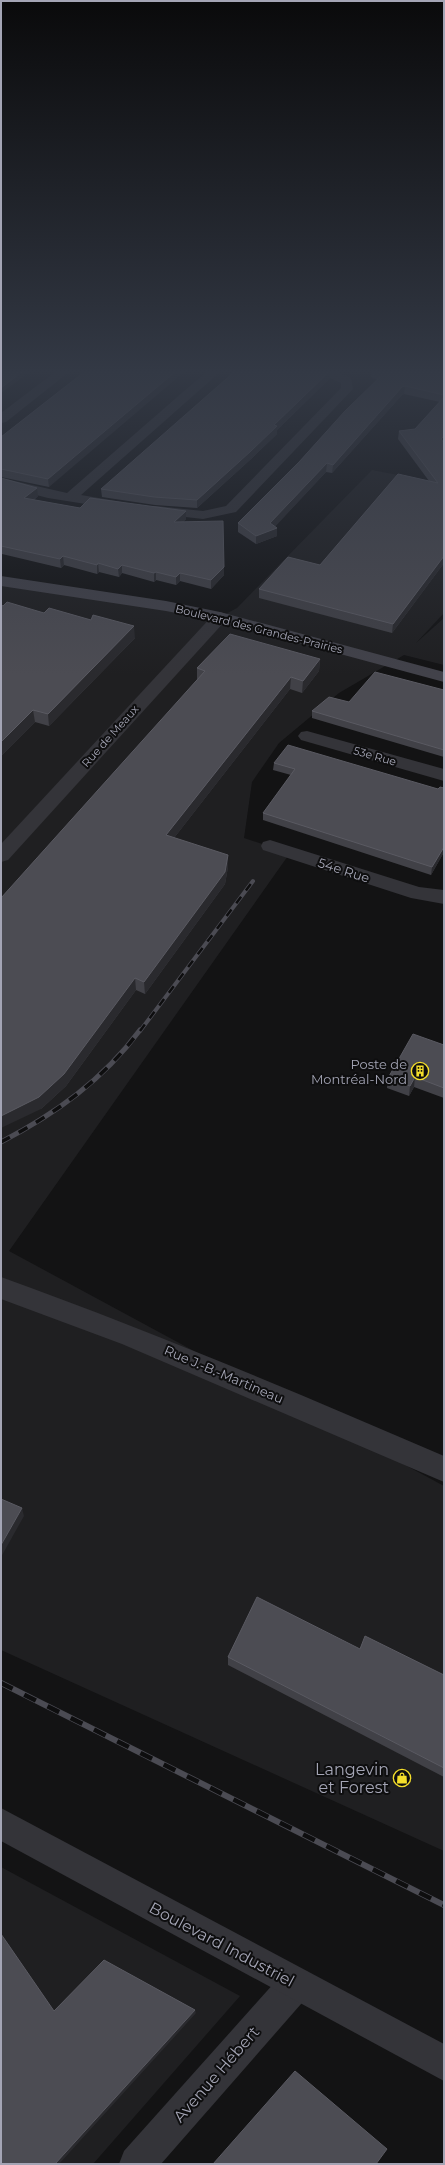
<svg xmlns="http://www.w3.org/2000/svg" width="445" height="2165" font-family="Montserrat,sans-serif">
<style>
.built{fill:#1f1f21}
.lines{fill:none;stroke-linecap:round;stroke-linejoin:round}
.minor{fill:#343439;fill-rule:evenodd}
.tertiary{fill:#343439;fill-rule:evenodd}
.secondary{fill:#42424a;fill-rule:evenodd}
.rail-far2-casing{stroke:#4b4b53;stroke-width:4}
.rail-far1-casing{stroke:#4b4b53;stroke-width:5}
.rail-casing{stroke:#4b4b53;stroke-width:6}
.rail-far2{stroke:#0e0e0f;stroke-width:2.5;stroke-dasharray:8;stroke-linecap:butt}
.rail-far1{stroke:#0e0e0f;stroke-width:3.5;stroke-dasharray:10;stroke-linecap:butt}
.rail{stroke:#0e0e0f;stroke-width:4.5;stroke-dasharray:13;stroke-linecap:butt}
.wall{fill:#414147}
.shaded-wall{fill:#2a2a2e}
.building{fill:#4c4c53;stroke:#5a5a62}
.labels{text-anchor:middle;stroke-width:4;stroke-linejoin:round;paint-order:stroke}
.far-street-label{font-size:11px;fill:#a4a5b5;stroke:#0e0e0f}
.street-label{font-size:13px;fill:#a4a5b5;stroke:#0e0e0f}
.poi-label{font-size:13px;fill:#a4a5b5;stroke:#0e0e0f;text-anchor:end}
.near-poi-label{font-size:16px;fill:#a4a5b5;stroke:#0e0e0f;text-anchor:end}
.near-street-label{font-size:16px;fill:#a4a5b5;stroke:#0e0e0f}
</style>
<rect width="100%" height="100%" fill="#131314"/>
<g class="built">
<path d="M372,470l72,14v129l-28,30 28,-25v47l-40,-10 -65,38 -60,50 -27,39 -8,56 46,15 -281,398 435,235v365l-443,-201v-1069l219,36 17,-9z"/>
<path d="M1,1867l239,129 -147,168h-92z"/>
</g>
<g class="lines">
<g class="minor">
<path d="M55,372h14l-63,50 -5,1v-10z"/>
<path d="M206,372h14l-139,123 41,7 2,3 -2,3 -5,1 -69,-11 -47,-12v-8l66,15z"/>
<path d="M317,372h21l13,6 2,11 -117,123 -33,7 -52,-6 -2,-3 2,-3 5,-1 47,5 23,-5 115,-118v-5z"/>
<path d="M220,612l6,2 2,3 -2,3 -218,240 -7,2v-18l213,-230z"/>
<path d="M307,731l137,38v12l-143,-41 -3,-4 3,-4z"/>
<path d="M270,840l149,47 25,3v14l-33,-6 -148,-48 -2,-4 2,-4z"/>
<path d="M1,1277c150,54 297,116 443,179v26l-322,-138 -121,-45z"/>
<path d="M296,1967l12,5 5,12 -5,12 -147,168h-42l5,-13 160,-179z"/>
</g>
<path class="tertiary" d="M1,1808l443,236v37l-443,-240z"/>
<path class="secondary" d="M1,576l165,25 54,11 224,60v10l-226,-61 -52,-10 -165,-25z"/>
<defs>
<path id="rail-far2" d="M140,1031l113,-150"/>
<path id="rail-far1" d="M1,1142c54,-28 102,-62 139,-112"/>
<path id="rail" d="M1,1683l443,222"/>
</defs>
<use href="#rail-far2" class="rail-far2-casing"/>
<use href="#rail-far1" class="rail-far1-casing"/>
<use href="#rail" class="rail-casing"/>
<use href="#rail-far2" class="rail-far2"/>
<use href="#rail-far1" class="rail-far1"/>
<use href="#rail" class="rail"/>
</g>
<g class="wall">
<path d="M84,372l-35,115 -48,-10v-40z"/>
<path d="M371,372h73v191l-52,70 -133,-35v-9l61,-24 109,-84 -31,-42 1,-8 16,-2 25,-27 -36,-8 -2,1 -70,78 -6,-1 -51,54 2,10 -21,8 -18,-12v-9l61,-61 78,-82 -6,-3z"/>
<path d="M329,379l-52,51v4l-26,25 -54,49 -42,-3 -53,-8 -1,-8z"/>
<path d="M1,478l37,18 -4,4 46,8 106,3v8l-3,3 41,53 -13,14 -31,-8 -4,4 -20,-5 -2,2 -32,-9 -3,4 -20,-5 -2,2 -33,-9 -3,3 -59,-14 -1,1z"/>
<path d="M1,605l134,33 -86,88 -14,-4 -34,34z"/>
<path d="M320,659l-1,12 -17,22 -12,-4 -116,149 54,29 -3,17 -80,110 -9,-4 -70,96 -25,23 156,-429v-12z"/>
<path d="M444,690v67l-132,-39v-7l37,-9z"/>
<path d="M274,763l164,26 6,-1v64l-13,23 -168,-55v-7l28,-38 -18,-5z"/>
<path d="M444,1045v53l-30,-11 -5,9 -22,-8 1,-10z"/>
<path d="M360,1649l84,26v102l-216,-112v-8z"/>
</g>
<g class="shaded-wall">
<path d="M22,372h8l-29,21v-5z"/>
<path d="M175,372h9l-135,115 -1,-8z"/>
<path d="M329,372h1l-1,7 -52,51v4l-26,25 -54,49v-8l77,-75z"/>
<path d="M405,386l-1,8 -2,1 -70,78 1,-8 69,-78z"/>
<path d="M444,436v7l-3,-4z"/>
<path d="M327,463l-1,9 -54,58 5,-2v8l-21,8v-8l14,-13z"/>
<path d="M37,488l1,8 -13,10 -1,-8z"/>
<path d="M186,511v8l-12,11v-8z"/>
<path d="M63,556l1,9 -3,3 -1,-9z"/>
<path d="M444,556v7l-52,70 1,-9z"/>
<path d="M98,563l1,9 -2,2v-9z"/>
<path d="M122,565v8l-3,4 -1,-8z"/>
<path d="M224,567v8l-13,14v-9z"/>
<path d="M156,572v8l-2,2v-9z"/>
<path d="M180,573v8l-4,4v-8z"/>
<path d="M134,626l1,12 -86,88 -1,-12z"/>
<path d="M320,659l-1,12 -17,22 1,-12z"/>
<path d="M291,677l-1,12 -123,158 -1,-12z"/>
<path d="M33,710l2,12 -34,34v-14z"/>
<path d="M444,847v5l-13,23 1,-8z"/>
<path d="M228,855v12l-3,17 -80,110 -1,-12z"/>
<path d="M135,978l1,12 -70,96 -25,23 -40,19v-12z"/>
<path d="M415,1077l-1,10 -5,9 1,-10z"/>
<path d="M22,1508l2,8 -23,41v-12z"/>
<path d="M195,2010l1,3 -137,151h-4z"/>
</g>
<g class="building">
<path d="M1,372h21l-21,16z"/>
<path d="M84,372h91l-127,107 -47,-10v-32z"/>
<path d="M234,372h95l-55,53 3,1 -26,25 -54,49 -43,-3 -53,-8z"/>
<path d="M378,372h66v23l-39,-9 -3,1 -69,78 -6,-2 -57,60 7,5 -21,8 -18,-13 61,-61 46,-51 37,-36z"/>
<path d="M444,397v39l-3,3 3,4v113l-51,68 -134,-35 29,-32 32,8 78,-91 40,9 -39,-52 16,-2z"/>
<path d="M1,478l36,10 -13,10 56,10 10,-10 96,13 -12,11 49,-1 1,46 -13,13 -31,-7 -4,4 -20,-5 -2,1 -32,-8 -4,4 -20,-6 -1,2 -34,-9 -3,3 -59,-13z"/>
<path d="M7,602l37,11 5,-5 42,12 2,-5 41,11 -86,88 -15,-4 -32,32v-137l2,1z"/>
<path d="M230,634l90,25 -17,22 -12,-4 -125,158 62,20 -3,17 -81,110 -9,-4 -71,96 -25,23 -38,19v-218l204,-227 -8,-3z"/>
<path d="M375,672l69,18v60l-132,-39 17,-14 20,5z"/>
<path d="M288,745l150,44 2,-2 4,1v59l-12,20 -169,-54 32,-44 -21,-6z"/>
<path d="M413,1034l31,11v43l-29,-11 -5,9 -22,-8z"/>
<path d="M1,1499l21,9 -21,37z"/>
<path d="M257,1597l103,52 5,-13 79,39v93l-216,-111z"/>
<path d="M1,1934l53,77 50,-51 91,50 -140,154h-54z"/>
<path d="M295,2071l92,78 -11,15h-163z"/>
</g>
<linearGradient id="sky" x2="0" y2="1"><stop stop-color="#0a0a0b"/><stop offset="0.55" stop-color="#333945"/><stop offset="1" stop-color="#333945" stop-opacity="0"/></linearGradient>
<rect width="445" height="675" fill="url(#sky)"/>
<defs>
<symbol id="building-ring" viewBox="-11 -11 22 22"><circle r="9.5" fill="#0e0e0f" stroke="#f4de2b" stroke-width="1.5"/><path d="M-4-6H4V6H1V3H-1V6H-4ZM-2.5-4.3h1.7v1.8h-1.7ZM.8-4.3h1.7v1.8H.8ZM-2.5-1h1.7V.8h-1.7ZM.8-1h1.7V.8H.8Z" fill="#f4de2b"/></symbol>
<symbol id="shop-ring" viewBox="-11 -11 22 22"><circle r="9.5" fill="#0e0e0f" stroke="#f4de2b" stroke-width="1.5"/><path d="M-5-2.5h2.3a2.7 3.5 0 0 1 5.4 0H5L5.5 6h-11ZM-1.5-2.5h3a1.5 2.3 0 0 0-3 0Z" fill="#f4de2b"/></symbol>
</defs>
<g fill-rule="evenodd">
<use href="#building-ring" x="410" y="1061" width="20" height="20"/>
<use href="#shop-ring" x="392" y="1768" width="20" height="20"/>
</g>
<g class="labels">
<g class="far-street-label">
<text transform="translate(259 629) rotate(14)" y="4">Boulevard des Grandes-Prairies</text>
<text transform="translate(110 736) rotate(-48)" y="4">Rue de Meaux</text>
<text transform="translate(375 756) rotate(16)" y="4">53e Rue</text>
</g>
<g class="street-label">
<text transform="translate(344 870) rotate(18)" y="5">54e Rue</text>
<text transform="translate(224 1374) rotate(23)" y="5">Rue J.-B.-Martineau</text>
</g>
<g class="poi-label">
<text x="407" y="1069">Poste de<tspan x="407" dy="15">Montréal-Nord</tspan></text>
</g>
<g class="near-poi-label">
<text x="389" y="1775">Langevin<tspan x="389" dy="18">et Forest</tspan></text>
</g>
<g class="near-street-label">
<text transform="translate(222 1944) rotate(28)" y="6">Boulevard Industriel</text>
<text transform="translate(216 2074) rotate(-49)" y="6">Avenue Hébert</text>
</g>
</g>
<rect width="445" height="2165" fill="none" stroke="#a4a5b5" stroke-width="4"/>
</svg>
